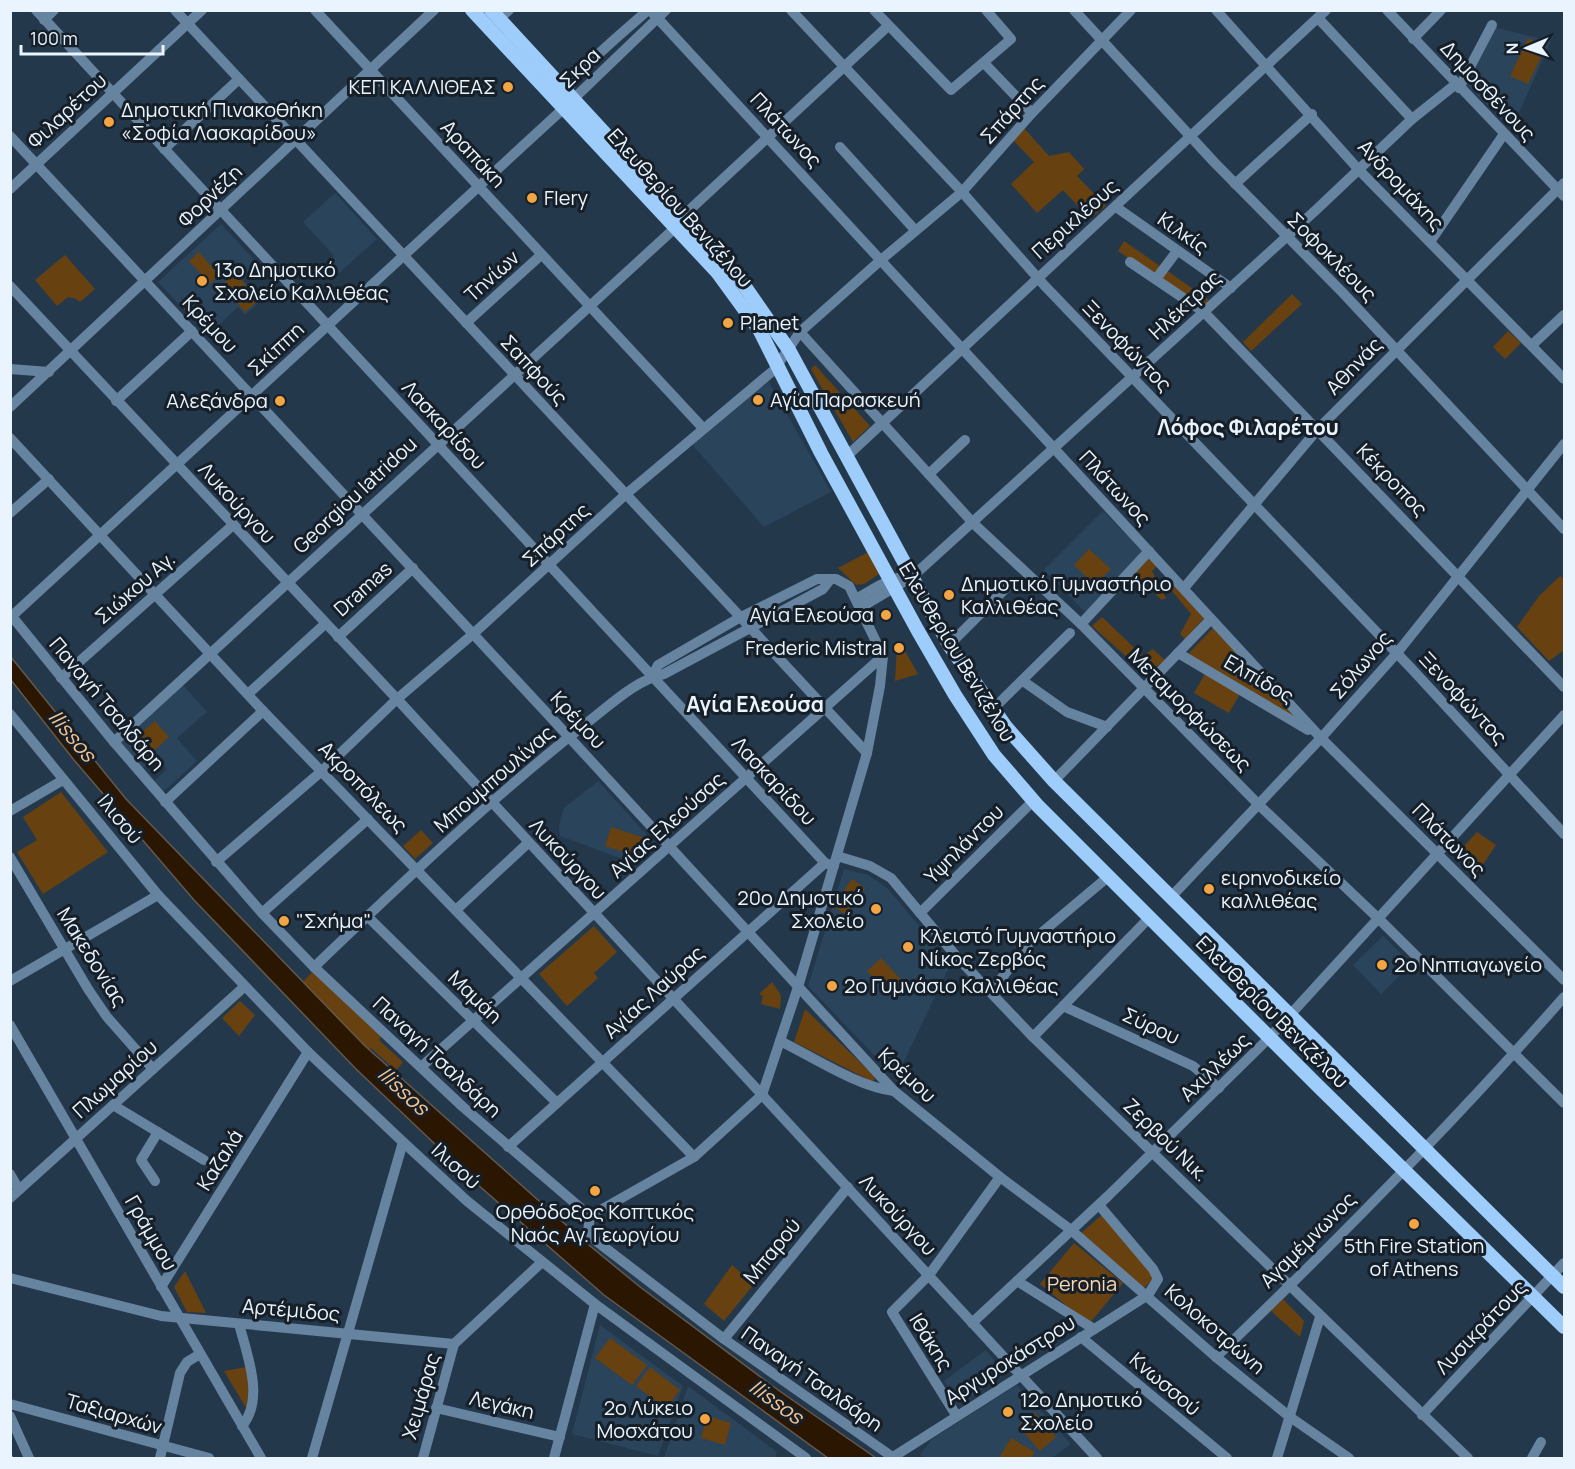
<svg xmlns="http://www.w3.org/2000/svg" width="1575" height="1469" font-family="Manrope,sans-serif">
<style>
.built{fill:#2a445c}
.green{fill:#674110}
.water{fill:#2a1601;stroke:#63594d;stroke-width:1.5}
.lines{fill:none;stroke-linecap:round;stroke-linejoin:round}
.minor{stroke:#66839f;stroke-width:10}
.major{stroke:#9ecdfb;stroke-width:14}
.rail{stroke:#8b9aa9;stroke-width:3;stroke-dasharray:12 6;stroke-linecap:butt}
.poi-dot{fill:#f3a443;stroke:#161f28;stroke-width:2}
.labels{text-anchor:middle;stroke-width:6;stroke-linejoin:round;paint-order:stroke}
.street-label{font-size:20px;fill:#e9f4fe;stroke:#161f28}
.poi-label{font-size:20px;fill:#e9f4fe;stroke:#161f28;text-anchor:start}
.park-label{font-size:20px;fill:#f8d7b3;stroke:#161f28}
.neighbourhood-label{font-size:21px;font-weight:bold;fill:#e9f4fe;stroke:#161f28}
.water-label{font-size:21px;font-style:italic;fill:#f6c48f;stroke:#161f28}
</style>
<rect width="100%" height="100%" fill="#24384c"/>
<g class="built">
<path d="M1493,27l58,14 -39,87 -48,-45z"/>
<path d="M335,193l42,46 -38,34 -10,-11 5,-6 -31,-34z"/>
<path d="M221,224l38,41 -16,15 19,20 -17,15 -7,-8 -30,28 -50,-53z"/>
<path d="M765,375l66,117 -67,35 -73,-84z"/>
<path d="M1103,511l41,42 -59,59 -41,-42z"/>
<path d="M183,685l24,27 -30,26 20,23 -34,31 -9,-11 13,-12 -11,-12 -13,11 -23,-25z"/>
<path d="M598,781l58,64 -20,19 -76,-28 -1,-10 5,-18z"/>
<path d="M844,869l24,6 18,12 65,76 -55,115 -88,-92z"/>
<path d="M1383,936l28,28 -30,30 -28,-29z"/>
<path d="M600,1325l83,61 -25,70 -86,-22z"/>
<path d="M986,1350l19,24 -46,31 -15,-24z"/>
<path d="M1017,1385l54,59 -19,14h-126l-6,-3 12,-16z"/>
<path d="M688,1386l89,66 -2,6h-111z"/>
</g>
<g class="green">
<path d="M1528,38l18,9 -18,37 -18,-8z"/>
<path d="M1023,127l26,29 20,-4 15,17 -7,7 29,30 -16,13 -27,-29 -26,23 -26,-29 23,-22 -22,-23z"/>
<path d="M1124,241l88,61 -8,8 -86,-59z"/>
<path d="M199,252l20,23 -9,9 -21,-23z"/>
<path d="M65,255l30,34 -15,13 -4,-3 -8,-2 -11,9 -22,-26z"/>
<path d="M235,273l24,27 -14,12 -23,-27z"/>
<path d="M1292,294l10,10 -51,47 -8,-9z"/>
<path d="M1508,331l13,12 -16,16 -12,-12z"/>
<path d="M815,365l55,61 -17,16 -42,-73z"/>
<path d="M1089,549l22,20 -16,16 -21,-20z"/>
<path d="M868,552l11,22 -15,10 -8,1 -18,-17z"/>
<path d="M1150,557l7,9 -5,5 14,27 -4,2 -17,-15 -20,-4z"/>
<path d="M1560,576l4,3v71l-15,11 -32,-34 22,-31z"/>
<path d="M1175,583l30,34 -20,22 -5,-5 11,-20 -24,-29z"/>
<path d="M1102,617l41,39 10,-7 12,11 -18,15 -55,-49z"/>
<path d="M1213,628l92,96 -117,-70z"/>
<path d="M901,644l17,30 -23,7 2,-34 4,2z"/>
<path d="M1206,672l35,20 -12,21 -35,-20z"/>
<path d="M155,721l14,16 -25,23 -15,-17z"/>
<path d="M61,792l47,60 -65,42 -26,-42 20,-12 -14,-23z"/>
<path d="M611,827l34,11 -6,19 -34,-11z"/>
<path d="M421,830l12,13 -18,16 -12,-13z"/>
<path d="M1477,832l19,13 -22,33 -18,-23z"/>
<path d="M852,879l13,9 -19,27 -13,-9z"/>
<path d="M594,926l23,26 -23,21 4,5 -31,28 -28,-32z"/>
<path d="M881,958l25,27 -13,13 -26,-27z"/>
<path d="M313,971l69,64 -3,5 24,22 -7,9 -25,-23 -2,2 -66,-68z"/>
<path d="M772,982l9,13 -1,14 -19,-5 2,-8 -4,-2z"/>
<path d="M240,1001l15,14 -16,21 -17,-18z"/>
<path d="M805,1009l69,67 1,4 -4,1 -77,-39z"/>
<path d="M1103,1214l51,64 -11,11 -62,-56z"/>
<path d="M1074,1243l49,40 -34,41 -49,-40z"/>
<path d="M732,1265l22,19 -30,37 -20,-17z"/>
<path d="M185,1271l21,42 -19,-1 -13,-25z"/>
<path d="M1283,1299l21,22 -4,16 -29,-26z"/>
<path d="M610,1338l37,27 -15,20 -37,-27z"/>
<path d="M246,1367l2,3v41l-24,-40z"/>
<path d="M650,1367l30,23 -14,19 -30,-23z"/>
<path d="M1034,1412l22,25 -16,14 -22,-25z"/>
<path d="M707,1416l24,7 -6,22 -24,-7z"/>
<path d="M1011,1438l24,14 -4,6h-32z"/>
</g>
<path class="water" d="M10,656l116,143 239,247 219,195 56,46 138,103 98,68h-48l-224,-163 -127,-111 -121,-115 -162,-169 -120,-140 -63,-80z"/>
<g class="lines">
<g class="minor">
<path d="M36,10l789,853 9,3"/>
<path d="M175,10l692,743"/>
<path d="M315,10l387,417"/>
<path d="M650,10l671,728 243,242"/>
<path d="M791,10l171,182 82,93 367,383 153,166"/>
<path d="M874,10l77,80 60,-51 -25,-29"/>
<path d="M1074,10l140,152 129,131 221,236"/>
<path d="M1216,10l143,160 205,209"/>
<path d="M1387,10l177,186"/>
<path d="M1318,18l94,101"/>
<path d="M499,19l10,-9"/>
<path d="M44,20l10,-10"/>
<path d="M1413,39l28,-29"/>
<path d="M985,64l47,49"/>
<path d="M1459,88l33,-63"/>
<path d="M565,98c0,-20 66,-72 83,-88"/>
<path d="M10,136l559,601 325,354 106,86 71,53 145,127 74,60 59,41"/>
<path d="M840,147l75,83"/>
<path d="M164,149l75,-70"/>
<path d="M1235,184l77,-70"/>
<path d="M10,189l192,-179"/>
<path d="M1116,207l115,81"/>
<path d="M683,216l205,-190"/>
<path d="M1430,242l74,-108"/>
<path d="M1130,262l74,50 360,375"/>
<path d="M1156,279l21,-28"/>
<path d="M10,286l387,413 700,759"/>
<path d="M466,323l75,-68"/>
<path d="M800,332l173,191 108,101 178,181 120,114 185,184"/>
<path d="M1532,345l32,-30"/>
<path d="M10,369l39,3"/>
<path d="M116,401l76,-70"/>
<path d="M10,407l424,-397"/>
<path d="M10,438l253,273 431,446"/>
<path d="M848,455l478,-445"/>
<path d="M929,474l36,-34"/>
<path d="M10,513l39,-34"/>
<path d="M1184,588l134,-159 246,-246"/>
<path d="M856,599c17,-9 35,-24 55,-22"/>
<path d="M860,608l52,-31 404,-367 96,-91 44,-35"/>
<path d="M10,614l104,128 148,171 52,54 149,140 127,109"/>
<path d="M12,616l552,-508 102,-98"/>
<path d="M1081,624l68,-73"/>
<path d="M338,637l75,-69"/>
<path d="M949,645l62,-62"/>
<path d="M1178,653l130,77"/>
<path d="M61,678l172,-153"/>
<path d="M1023,681l44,31 40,15"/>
<path d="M248,694l77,-70"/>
<path d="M993,709l77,-76"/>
<path d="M10,714l148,181 150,157 95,90 64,59 128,103 211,154"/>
<path d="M114,742l561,-514"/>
<path d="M1054,781l157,-162"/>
<path d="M165,802l98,-91"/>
<path d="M10,811l53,-31"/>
<path d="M837,856l33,10 21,12 65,78 77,81 435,421"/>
<path d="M10,857l78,132 19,28 46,52"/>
<path d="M216,862l107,-92 74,-71 76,-65 152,-139 149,-125 26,-38 82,-73 80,-67 70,-79 99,-103"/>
<path d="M1172,896l149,-158 76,-85 167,-209"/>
<path d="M457,909l71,-66"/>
<path d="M262,913l106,-94"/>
<path d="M920,913l113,-112"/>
<path d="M367,916l190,187"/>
<path d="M314,967c87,-83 175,-167 270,-242 24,-18 51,-45 80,-51l159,-85 7,-9"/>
<path d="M10,981l148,-86"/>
<path d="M991,992l36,-47 82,-69"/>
<path d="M1063,1006l130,60 26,22"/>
<path d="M10,1025l251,433"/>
<path d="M1033,1037l116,-119"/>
<path d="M780,1041c33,16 78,46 114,50"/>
<path d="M421,1067l462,-411"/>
<path d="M113,1105l91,55"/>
<path d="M508,1147l317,-284"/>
<path d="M10,1174l9,16"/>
<path d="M155,1181l-14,-21 17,-28"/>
<path d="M10,1198l234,-211"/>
<path d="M590,1216l104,-59 68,-62 36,-108 69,-234 13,-67 3,-30 -34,-70 -13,-7h-19l-78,39 -81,47 -6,12"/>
<path d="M590,1216l-2,16 7,8 129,99 170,119"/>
<path d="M10,1278l151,38 293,28 88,-82"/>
<path d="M1017,1281l77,48"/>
<path d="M161,1287l147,-235"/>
<path d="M972,1323l136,-127 161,-158 295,-323"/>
<path d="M239,1324c8,31 26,75 3,102"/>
<path d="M1081,1337l146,121"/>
<path d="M724,1339l124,-152"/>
<path d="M1216,1357c121,-116 238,-235 348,-360"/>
<path d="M10,1404l199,54"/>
<path d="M436,1408l124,29"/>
<path d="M956,1415l-64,-103 37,-37 71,-98"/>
<path d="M1422,1415l142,-152"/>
<path d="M10,1416l19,42"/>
<path d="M893,1457l255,-162 10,-16 -5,-10 -54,-64"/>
<path d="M160,1458l20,-85 7,-11 13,-8"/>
<path d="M312,1458l91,-316"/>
<path d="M423,1458l31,-114"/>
<path d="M554,1458l41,-154"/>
<path d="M1277,1458l43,-141"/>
<path d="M1532,1458l9,-16"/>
</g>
<g class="major">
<path d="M472,10l245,262 43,59 61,122 97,178 37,64 39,60 44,51 279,279 247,242"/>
<path d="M491,10l250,271 48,69 160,295 57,82 48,54 510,506"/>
</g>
<path class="rail" d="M10,1455l2,3"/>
</g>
<g class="poi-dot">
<circle cx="508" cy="87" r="6"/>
<circle cx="109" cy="122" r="6"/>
<circle cx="532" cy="198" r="6"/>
<circle cx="202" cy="281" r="6"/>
<circle cx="728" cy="323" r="6"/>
<circle cx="758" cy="400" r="6"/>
<circle cx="280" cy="401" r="6"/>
<circle cx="949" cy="595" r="6"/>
<circle cx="886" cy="615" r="6"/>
<circle cx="899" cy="648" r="6"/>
<circle cx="1209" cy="889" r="6"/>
<circle cx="876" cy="909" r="6"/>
<circle cx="284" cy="921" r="6"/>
<circle cx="908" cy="947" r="6"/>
<circle cx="1382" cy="965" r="6"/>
<circle cx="832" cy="986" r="6"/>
<circle cx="595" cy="1191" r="6"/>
<circle cx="1414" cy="1224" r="6"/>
<circle cx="1008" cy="1412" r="6"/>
<circle cx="705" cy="1419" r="6"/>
</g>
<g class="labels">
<g class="street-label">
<text transform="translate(580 68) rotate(-44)" y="7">Σκρα</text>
<text transform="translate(1488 91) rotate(47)" y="7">Δημοσθένους</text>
<text transform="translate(1012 110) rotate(-48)" y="7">Σπάρτης</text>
<text transform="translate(67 111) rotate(-43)" y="7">Φιλαρέτου</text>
<text transform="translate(786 130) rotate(47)" y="7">Πλάτωνος</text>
<text transform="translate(473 154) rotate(47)" y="7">Αραπάκη</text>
<text transform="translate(1401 185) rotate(47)" y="7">Ανδρομάχης</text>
<text transform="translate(210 196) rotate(-44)" y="7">Φορνέζη</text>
<text transform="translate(680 208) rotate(48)" y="7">Ελευθερίου Βενιζέλου</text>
<text transform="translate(1075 219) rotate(-42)" y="7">Περικλέους</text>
<text transform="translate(1183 233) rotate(35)" y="7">Κιλκίς</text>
<text transform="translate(1332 257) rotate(45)" y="7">Σοφοκλέους</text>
<text transform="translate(492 276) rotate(-42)" y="7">Τηνίων</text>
<text transform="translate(1185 305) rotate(-43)" y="7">Ηλέκτρας</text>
<text transform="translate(210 324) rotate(47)" y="7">Κρέμου</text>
<text transform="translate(1127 346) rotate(46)" y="7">Ξενοφώντος</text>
<text transform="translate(276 349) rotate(-43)" y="7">Σκίππη</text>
<text transform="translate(1354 366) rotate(-46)" y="7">Αθηνάς</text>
<text transform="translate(534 370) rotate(47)" y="7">Σαπφούς</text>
<text transform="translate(444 425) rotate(47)" y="7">Λασκαρίδου</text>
<text transform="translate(1392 480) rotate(46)" y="7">Κέκροπος</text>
<text transform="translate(1115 488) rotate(47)" y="7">Πλάτωνος</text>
<text transform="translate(355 495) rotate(-43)" y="7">Georgiou Iatridou</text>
<text transform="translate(237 503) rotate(47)" y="7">Λυκούργου</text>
<text transform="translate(556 535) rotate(-43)" y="7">Σπάρτης</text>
<text transform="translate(135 588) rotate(-41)" y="7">Σιώκου Αγ.</text>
<text transform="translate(363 589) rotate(-42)" y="7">Dramas</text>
<text transform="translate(957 652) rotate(59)" y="7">Ελευθερίου Βενιζέλου</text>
<text transform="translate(1361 665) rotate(-49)" y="7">Σόλωνος</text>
<text transform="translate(1259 679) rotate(30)" y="7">Ελπίδος</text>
<text transform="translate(1463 698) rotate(47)" y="7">Ξενοφώντος</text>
<text transform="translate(107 704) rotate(50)" y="7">Παναγή Τσαλδάρη</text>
<text transform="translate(1190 710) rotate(45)" y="7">Μεταμορφώσεως</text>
<text transform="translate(578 720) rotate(47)" y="7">Κρέμου</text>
<text transform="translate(494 779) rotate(-41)" y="7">Μπουμπουλίνας</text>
<text transform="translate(774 781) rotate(47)" y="7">Λασκαρίδου</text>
<text transform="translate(363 787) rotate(46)" y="7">Ακροπόλεως</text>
<text transform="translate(120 819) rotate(50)" y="7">Ιλισού</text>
<text transform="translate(667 825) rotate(-42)" y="7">Αγίας Ελεούσας</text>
<text transform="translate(1449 840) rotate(45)" y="7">Πλάτωνος</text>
<text transform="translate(964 844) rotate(-45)" y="7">Υψηλάντου</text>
<text transform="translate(568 859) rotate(47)" y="7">Λυκούργου</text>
<text transform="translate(92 957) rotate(58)" y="7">Μακεδονίας</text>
<text transform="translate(654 992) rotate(-42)" y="7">Αγίας Λαύρας</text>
<text transform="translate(475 997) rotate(44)" y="7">Μαμάη</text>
<text transform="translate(1272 1012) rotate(45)" y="7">Ελευθερίου Βενιζέλου</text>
<text transform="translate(1151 1026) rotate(25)" y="7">Σύρου</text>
<text transform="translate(437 1057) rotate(43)" y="7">Παναγή Τσαλδάρη</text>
<text transform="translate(1215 1067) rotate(-44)" y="7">Αχιλλέως</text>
<text transform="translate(907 1075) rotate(43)" y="7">Κρέμου</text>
<text transform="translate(115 1079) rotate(-42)" y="7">Πλωμαρίου</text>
<text transform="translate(1166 1140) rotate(44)" y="7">Ζερβού Νικ.</text>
<text transform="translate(220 1160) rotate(-58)" y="7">Καζαλά</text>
<text transform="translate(456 1166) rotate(42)" y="7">Ιλισού</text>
<text transform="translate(898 1215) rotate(47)" y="7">Λυκούργου</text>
<text transform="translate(151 1233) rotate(60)" y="7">Γράμμου</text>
<text transform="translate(1308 1240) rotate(-45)" y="7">Αγαμέμνωνος</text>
<text transform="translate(772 1251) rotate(-51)" y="7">Μπαρού</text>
<text transform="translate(291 1310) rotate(5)" y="7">Αρτέμιδος</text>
<text transform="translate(1481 1327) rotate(-46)" y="7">Λυσικράτους</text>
<text transform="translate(1215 1329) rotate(41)" y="7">Κολοκοτρώνη</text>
<text transform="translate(931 1342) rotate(58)" y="7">Ιθάκης</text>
<text transform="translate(1010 1360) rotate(-32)" y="7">Αργυροκάστρου</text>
<text transform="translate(812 1379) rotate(35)" y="7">Παναγή Τσαλδάρη</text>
<text transform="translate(1165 1384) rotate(40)" y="7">Κνωσσού</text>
<text transform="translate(421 1396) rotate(-74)" y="7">Χειμάρας</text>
<text transform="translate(502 1405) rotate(13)" y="7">Λεγάκη</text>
<text transform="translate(114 1414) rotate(16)" y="7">Ταξιαρχών</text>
</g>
<g class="poi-label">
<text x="496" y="94" text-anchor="end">ΚΕΠ ΚΑΛΛΙΘΕΑΣ</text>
<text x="121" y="117">Δημοτική Πινακοθήκη<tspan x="121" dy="23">«Σοφία Λασκαρίδου»</tspan></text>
<text x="544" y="205">Flery</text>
<text x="214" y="277">13ο Δημοτικό<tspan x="214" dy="23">Σχολείο Καλλιθέας</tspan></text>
<text x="740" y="330">Planet</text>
<text x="770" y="407">Αγία Παρασκευή</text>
<text x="268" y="408" text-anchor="end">Αλεξάνδρα</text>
<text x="961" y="591">Δημοτικό Γυμναστήριο<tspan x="961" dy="23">Καλλιθέας</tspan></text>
<text x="874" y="622" text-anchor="end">Αγία Ελεούσα</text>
<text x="887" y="655" text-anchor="end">Frederic Mistral</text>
<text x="1221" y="885">ειρηνοδικείο<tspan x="1221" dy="23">καλλιθέας</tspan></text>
<text x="864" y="905" text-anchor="end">20ο Δημοτικό<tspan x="864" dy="23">Σχολείο</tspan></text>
<text x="296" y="928">"Σχήμα"</text>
<text x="920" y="943">Κλειστό Γυμναστήριο<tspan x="920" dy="23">Νίκος Ζερβός</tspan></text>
<text x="1394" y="972">2ο Νηπιαγωγείο</text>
<text x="844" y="993">2ο Γυμνάσιο Καλλιθέας</text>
<text x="595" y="1219" text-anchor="middle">Ορθόδοξος Κοπτικός<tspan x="595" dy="23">Ναός Αγ. Γεωργίου</tspan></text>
<text x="1414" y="1253" text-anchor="middle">5th Fire Station<tspan x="1414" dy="23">of Athens</tspan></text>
<text x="1020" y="1407">12ο Δημοτικό<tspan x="1020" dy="23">Σχολείο</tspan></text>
<text x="693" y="1415" text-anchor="end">2ο Λύκειο<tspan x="693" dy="23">Μοσχάτου</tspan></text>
</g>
<g class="park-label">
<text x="1082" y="1291">Peronia</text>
</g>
<g class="neighbourhood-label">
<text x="1248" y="435">Λόφος Φιλαρέτου</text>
<text x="755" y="712">Αγία Ελεούσα</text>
</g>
<g class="water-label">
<text transform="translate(72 736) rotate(50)" y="7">Ilissos</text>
<text transform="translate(403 1091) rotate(43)" y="7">Ilissos</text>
<text transform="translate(776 1402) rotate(36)" y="7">Ilissos</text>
</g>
</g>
<rect width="1575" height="1469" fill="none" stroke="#e9f4fe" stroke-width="24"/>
<g transform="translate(1527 48) rotate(268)" stroke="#161f28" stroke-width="4.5" paint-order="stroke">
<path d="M0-4.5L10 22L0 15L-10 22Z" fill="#e9f4fe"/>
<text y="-9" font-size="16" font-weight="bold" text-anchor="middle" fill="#e9f4fe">N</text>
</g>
<path d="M21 45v9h142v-9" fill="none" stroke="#e9f4fe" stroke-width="3"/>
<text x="30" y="45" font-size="18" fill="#e9f4fe" stroke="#161f28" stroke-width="4.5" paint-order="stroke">100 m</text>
</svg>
